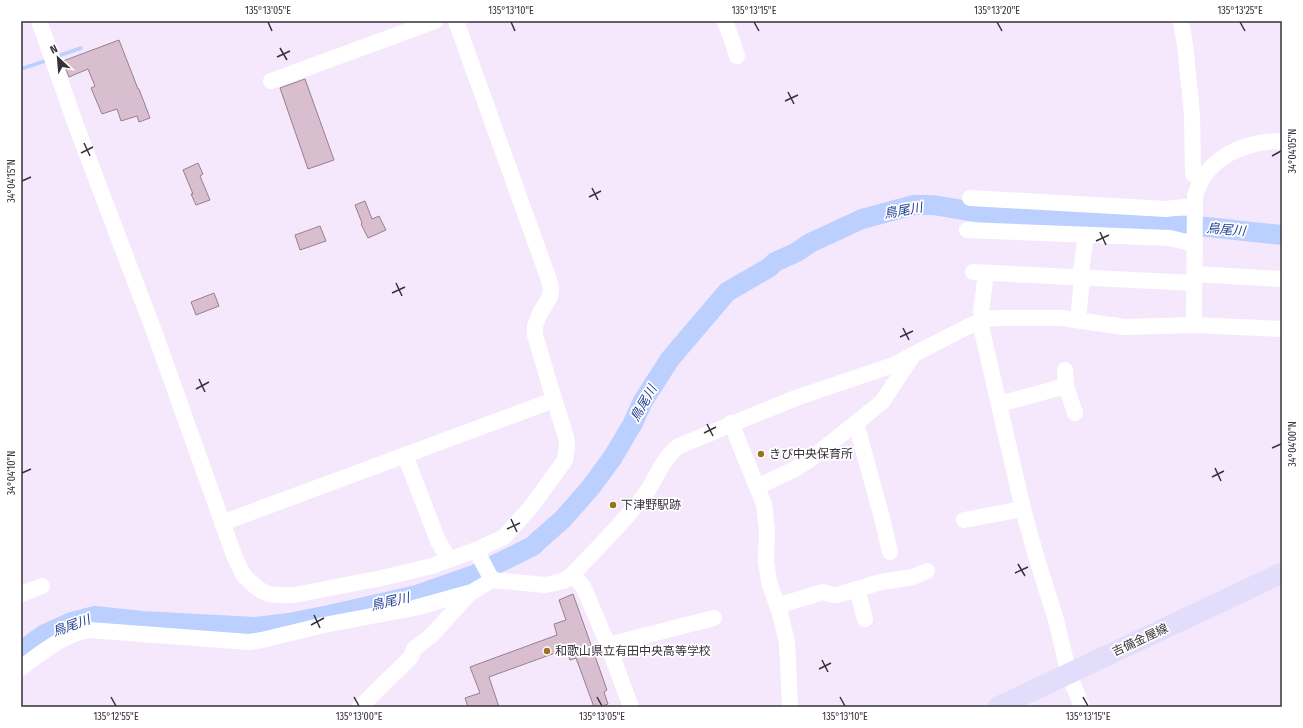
<svg xmlns="http://www.w3.org/2000/svg" width="1303" height="728" font-family="'Fira Sans Condensed','Noto Sans JP',sans-serif">
<style>
.lines{fill:none;stroke-linecap:round;stroke-linejoin:round}
.stream{stroke:#bbd0fe;stroke-width:3.5}
.river{stroke:#bbd0fe;stroke-width:20}
.building{fill:#d8bece;stroke:#987f8f}
.minor{stroke:#fff;stroke-width:16}
.major{stroke:#e1ddfb;stroke-width:21}
.ticks{fill:none;stroke:#37313a;stroke-width:1.5}
.poi-dot{fill:#9c7220;stroke:#fff;stroke-width:1.5}
.labels{text-anchor:middle;stroke-width:3.5;stroke-linejoin:round;paint-order:stroke}
.poi-label{font-size:12px;fill:#37313a;stroke:#fff;text-anchor:start}
.street-label{font-size:12px;fill:#37313a;stroke:#fff}
.water-label{font-size:13px;font-style:italic;fill:#203f93;stroke:#fff}
.neatline{fill:none;stroke:#37313a;stroke-width:1.5}
.ticks-label{font-size:10px;text-anchor:middle;fill:#37313a}
</style>
<rect width="100%" height="100%" fill="#f6e8fc"/>
<g class="lines">
<g class="stream">
<path d="M55,57l26,-9"/>
<path d="M21,69l27,-9"/>
</g>
<path class="river" d="M21,651l22,-16 29,-13 23,-6 47,5 114,6 33,-4 40,-8 88,-20 57,-20 59,-29 6,-6 24,-21 28,-32 22,-30 20,-34 10,-22 27,-42 57,-67 43,-25 5,-5 22,-10 13,-9 52,-24 52,-14h19l66,11 36,3 172,8 75,8"/>
</g>
<g class="building">
<path d="M119,40l19,49h1l11,29 -11,4 -2,-6 -16,5 -4,-12 -15,5 -11,-26 4,-2 -7,-17 -19,8 -6,-16z"/>
<path d="M305,79l29,81 -26,9 -28,-81z"/>
<path d="M198,163l5,11 -3,2 10,24 -14,5 -5,-11h2l-10,-24z"/>
<path d="M365,201l7,18 7,-3 7,14 -18,8 -7,-14 1,-1 -7,-18z"/>
<path d="M320,226l6,15 -26,9 -5,-15z"/>
<path d="M214,293l5,13 -23,9 -5,-13z"/>
<path d="M573,594l34,96 -3,2 4,12 -9,3h-5l-18,-49 -6,2 -4,-11 -77,28 10,30h-31l-3,-9 15,-5 -10,-26 87,-32 -3,-11 12,-4 -7,-20z"/>
</g>
<g class="lines">
<g class="minor">
<path d="M39,21l38,107 78,206 80,224 9,18 11,10 7,5 7,3 11,1h14l88,-17 50,-12 44,-16 28,-13 27,-30 34,-47 2,-13 -1,-10 -16,-51 -15,-51v-9l5,-13 10,-16 1,-8 -2,-9 -93,-259"/>
<path d="M725,21l9,25 3,10"/>
<path d="M1181,21l4,24 7,69 1,60 9,4"/>
<path d="M271,81l164,-60"/>
<path d="M970,198l196,11 18,-2 11,1"/>
<path d="M967,230l203,8 25,6"/>
<path d="M973,272l221,11"/>
<path d="M1195,274l87,5"/>
<path d="M1080,278l6,-43"/>
<path d="M985,320l-4,-8 5,-39"/>
<path d="M1078,320l4,-42"/>
<path d="M980,322l43,187 13,47 20,64 13,54 13,33"/>
<path d="M1194,325l1,-129c11,-39 50,-55 87,-55"/>
<path d="M1065,370l1,16 9,27"/>
<path d="M999,404l67,-18"/>
<path d="M731,423l33,81 3,25 -1,32 3,21 11,31 7,29 3,65"/>
<path d="M856,423l26,95 8,34"/>
<path d="M405,455l33,86 11,18"/>
<path d="M757,487l38,-18 17,-11 70,-56 31,-47"/>
<path d="M964,520l59,-11"/>
<path d="M222,523l332,-123"/>
<path d="M476,550l16,30"/>
<path d="M572,575l11,11 25,59 23,62"/>
<path d="M857,589l8,30"/>
<path d="M21,594l21,-8"/>
<path d="M777,606l46,-14c5,1 9,4 14,3l44,-13 32,-5 14,-6"/>
<path d="M608,645l106,-27"/>
<path d="M21,668c21,-16 42,-33 68,-38l160,12 13,-2 62,-15 90,-17 58,-16 20,-12 53,5 18,-4 9,-6c24,-26 50,-51 72,-79 12,-16 18,-38 35,-50l114,-47 100,-34 76,-39 18,-7 13,-1h61l64,9 69,-2 88,4"/>
<path d="M360,707l51,-50 3,-8 18,-14 38,-42"/>
</g>
<path class="major" d="M998,707l284,-134"/>
</g>
<path class="ticks" d="M268,22l4,9M511,22l4,9M754,22l5,9M997,22l5,9M1240,22l5,9M280,48l7,12M277,57l13,-6M788,92l6,12M785,101l13,-6M84,143l6,13M81,153l12,-6M1272,156l9,-5M22,181l9,-4M592,188l6,12M589,197l12,-6M1100,232l6,13M1096,241l13,-6M396,283l6,13M392,293l13,-6M903,328l6,12M900,337l13,-6M199,379l6,13M196,389l13,-7M707,424l6,12M704,433l12,-6M1272,448l9,-4M1215,468l6,13M22,473l9,-4M1212,477l12,-6M511,519l6,13M507,529l13,-6M1018,564l7,12M1015,573l13,-6M314,615l6,13M311,625l13,-7M822,660l6,12M819,669l12,-6M111,697l5,9M354,697l5,9M597,697l5,9M840,697l5,9M1083,697l5,9"/>
<g class="poi-dot">
<circle cx="761" cy="454" r="4"/>
<circle cx="613" cy="505" r="4"/>
<circle cx="547" cy="651" r="4"/>
</g>
<g class="labels">
<g class="poi-label">
<text x="769" y="458">きび中央保育所</text>
<text x="621" y="509">下津野駅跡</text>
<text x="555" y="655">和歌山県立有田中央高等学校</text>
</g>
<g class="street-label">
<text transform="translate(1140 640) rotate(-25)" y="4">吉備金屋線</text>
</g>
<g class="water-label">
<text transform="translate(903 210) rotate(-10)" y="5">鳥尾川</text>
<text transform="translate(1226 229) rotate(5)" y="5">鳥尾川</text>
<text transform="translate(643 403) rotate(-60)" y="5">鳥尾川</text>
<text transform="translate(390 601) rotate(-13)" y="5">鳥尾川</text>
<text transform="translate(71 625) rotate(-20)" y="5">鳥尾川</text>
</g>
</g>
<rect width="1303" height="728" fill="none" stroke="#ffffff" stroke-width="44"/>
<g transform="translate(58 58) rotate(334)" stroke="#ffffff" stroke-width="3" paint-order="stroke">
<path d="M0-3L7 15L0 10L-7 15Z" fill="#37313a"/>
<text y="-6" font-size="11" font-weight="bold" text-anchor="middle" fill="#37313a">N</text>
</g>
<rect x="22" y="22" width="1259" height="684" class="neatline"/>
<g class="ticks-label">
<text x="268" y="14">135°13'05"E</text>
<text x="511" y="14">135°13'10"E</text>
<text x="754" y="14">135°13'15"E</text>
<text x="997" y="14">135°13'20"E</text>
<text x="1240" y="14">135°13'25"E</text>
<text transform="translate(1292 151) rotate(-90)" y="4">34°04'05"N</text>
<text transform="translate(11 181) rotate(-90)" y="4">34°04'15"N</text>
<text transform="translate(1292 444) rotate(-90)" y="4">34°04'00"N</text>
<text transform="translate(11 473) rotate(-90)" y="4">34°04'10"N</text>
<text x="116" y="720">135°12'55"E</text>
<text x="359" y="720">135°13'00"E</text>
<text x="602" y="720">135°13'05"E</text>
<text x="845" y="720">135°13'10"E</text>
<text x="1088" y="720">135°13'15"E</text>
</g>
</svg>
